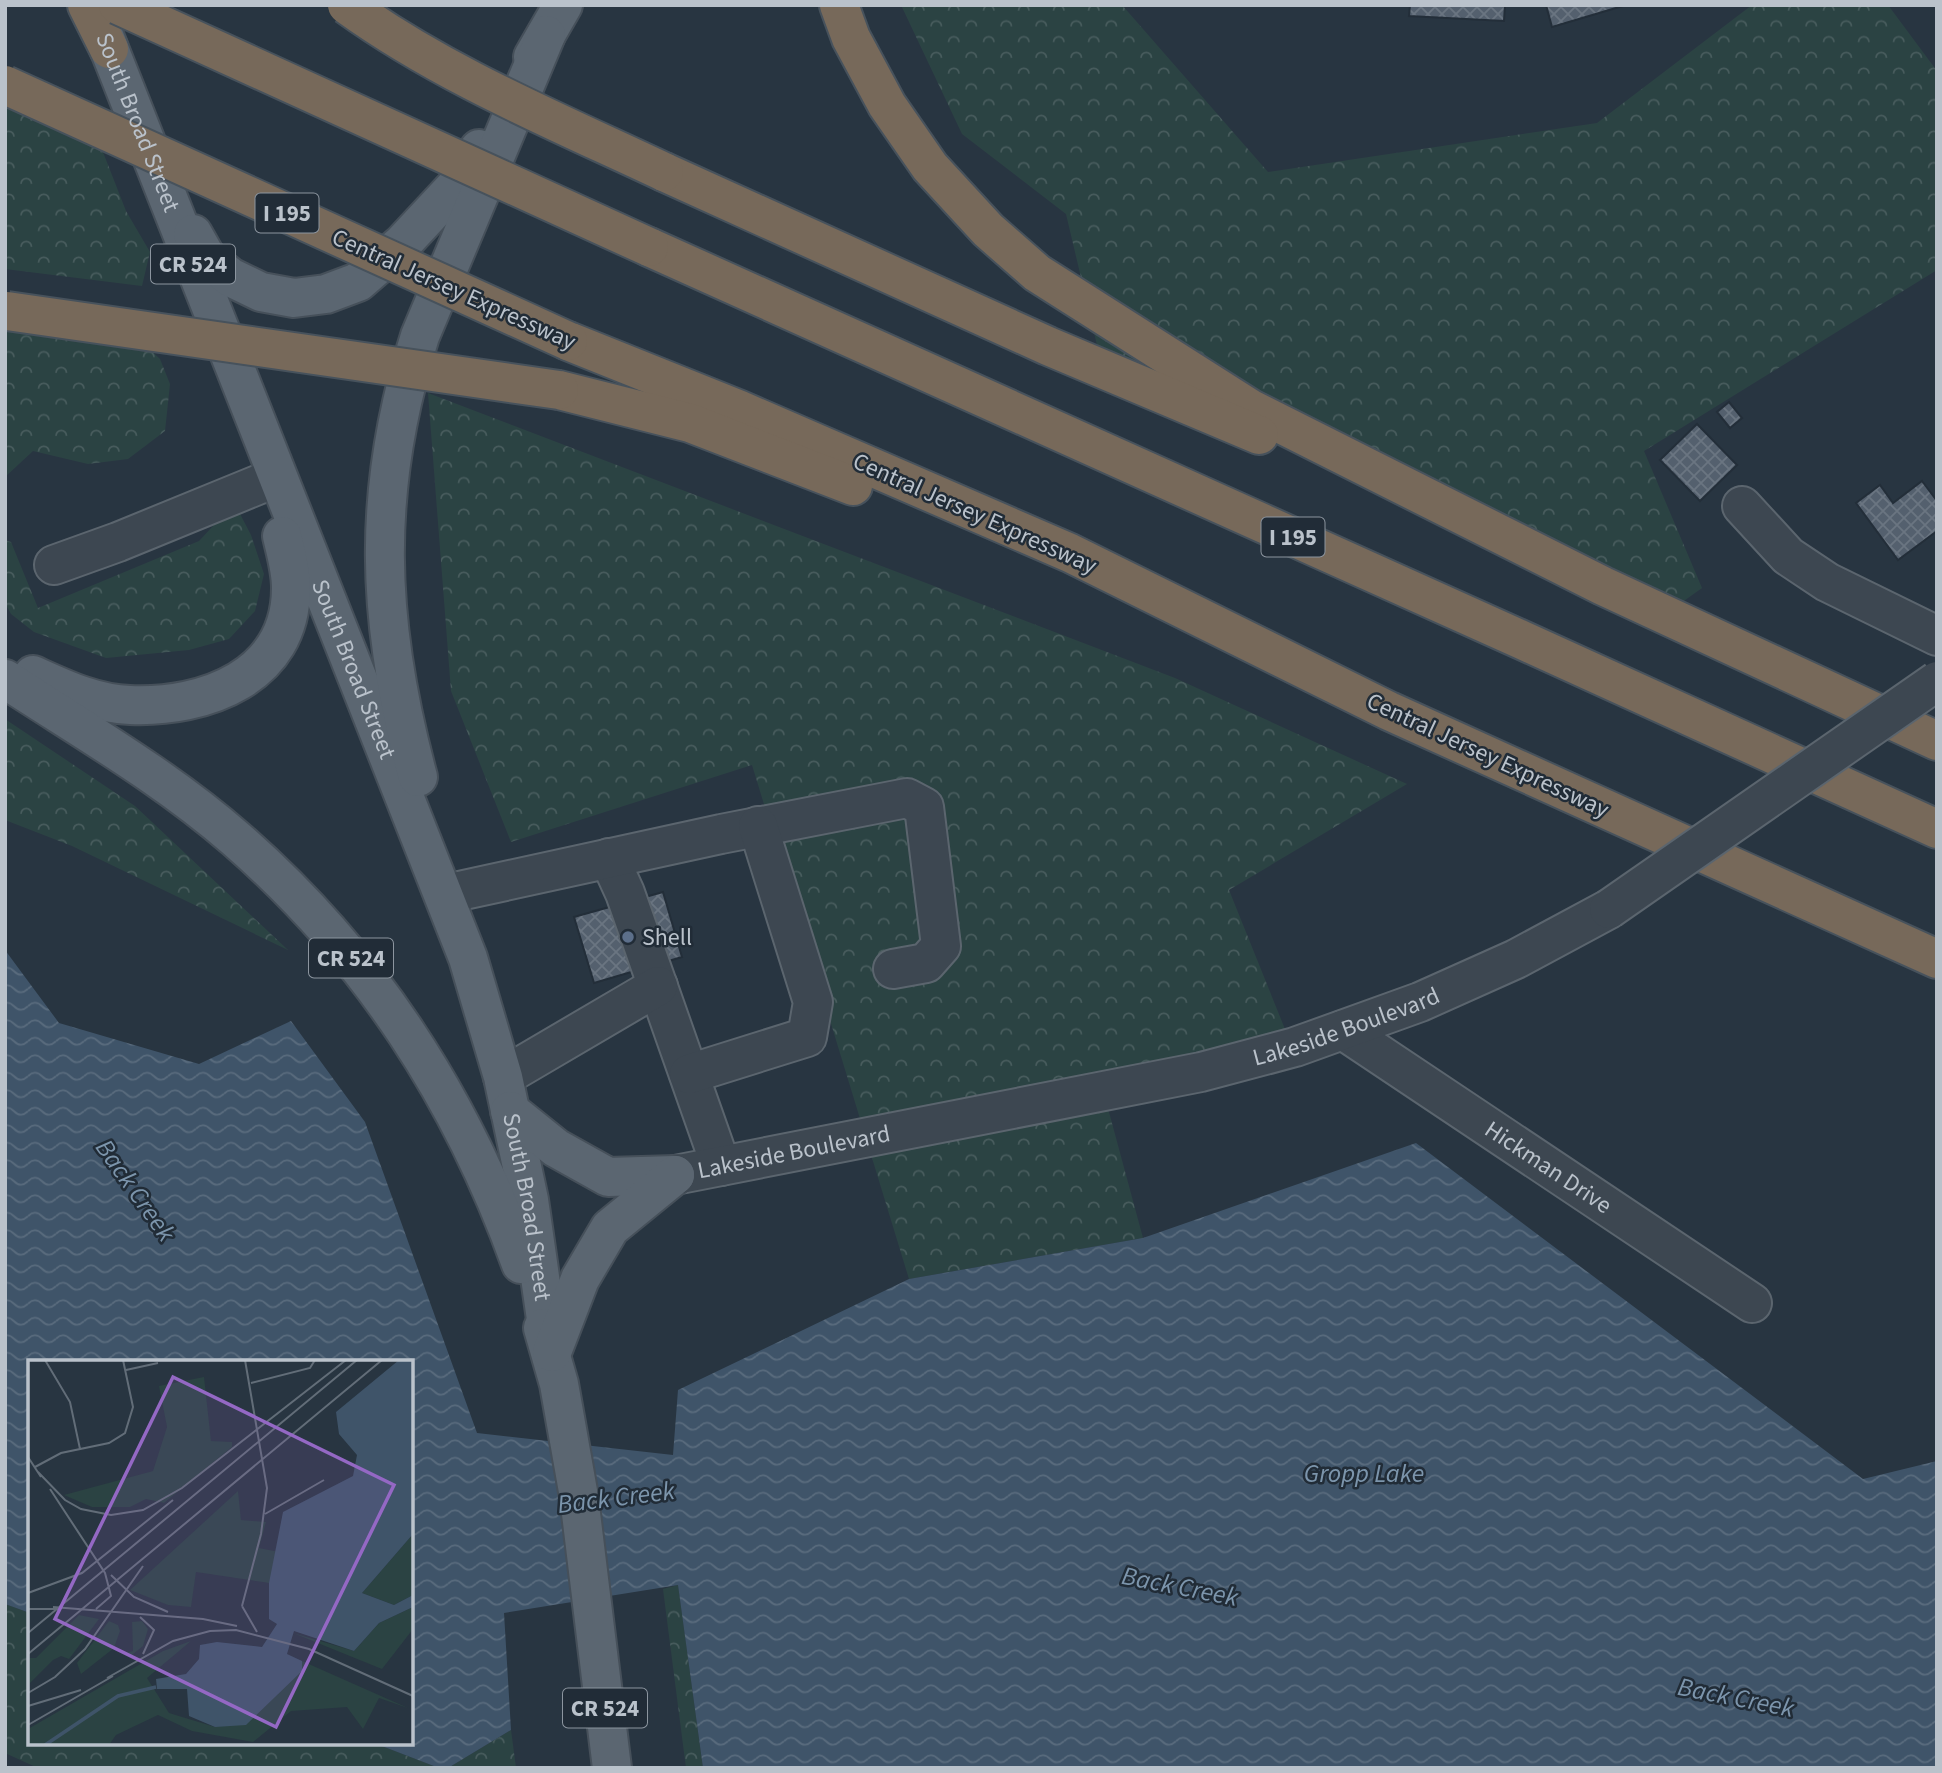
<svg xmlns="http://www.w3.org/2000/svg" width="1942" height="1773" font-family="'Source Sans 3',sans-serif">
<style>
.forest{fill:url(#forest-crowns)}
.water{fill:url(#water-waves)}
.building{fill:url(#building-cross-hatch);stroke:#232e39;stroke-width:2}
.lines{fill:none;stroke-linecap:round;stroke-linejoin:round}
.minor-casing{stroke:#5b656e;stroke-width:42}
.major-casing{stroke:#46505a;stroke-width:42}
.highway-casing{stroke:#47525c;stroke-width:42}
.minor{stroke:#3d4751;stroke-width:38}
.major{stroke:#5b6671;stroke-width:38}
.highway{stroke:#77695a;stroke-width:38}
.minor-bridge-casing{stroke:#5b656e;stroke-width:42;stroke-linecap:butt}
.highway-bridge-casing{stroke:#47525c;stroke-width:42;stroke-linecap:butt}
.minor-bridge{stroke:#3d4751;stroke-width:38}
.highway-bridge{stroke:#77695a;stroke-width:38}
.service-dot{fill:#5c6f8a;stroke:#212c37;stroke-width:2.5}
.labels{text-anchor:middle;stroke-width:5;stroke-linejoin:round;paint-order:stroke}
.shield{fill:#212c37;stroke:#8c959f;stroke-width:2}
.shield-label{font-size:23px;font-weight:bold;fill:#bac2cb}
.street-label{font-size:24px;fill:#bac2cb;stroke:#212c37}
.poi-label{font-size:24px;fill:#bac2cb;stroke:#212c37;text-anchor:start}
.water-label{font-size:26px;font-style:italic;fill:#7c95ac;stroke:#212c37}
.inset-river{fill:none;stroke:#3f5469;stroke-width:3.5}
.inset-road{fill:none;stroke:#626d78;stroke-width:2}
.view{fill:#9468c4;fill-opacity:0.15;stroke:#9468c4;stroke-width:3.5}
.inset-edge{fill:none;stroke:#bac2cb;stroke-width:3.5}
</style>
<defs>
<pattern id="forest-crowns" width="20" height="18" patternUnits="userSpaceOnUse" patternTransform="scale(1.75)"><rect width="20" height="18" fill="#2b4343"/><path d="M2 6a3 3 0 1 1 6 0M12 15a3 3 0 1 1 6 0" fill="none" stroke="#485c5d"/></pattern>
<pattern id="water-waves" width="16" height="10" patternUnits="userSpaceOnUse" patternTransform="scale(1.75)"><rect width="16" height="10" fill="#3f5469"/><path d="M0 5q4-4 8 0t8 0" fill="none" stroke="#596b7d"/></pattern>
<pattern id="building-cross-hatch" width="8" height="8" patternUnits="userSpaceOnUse" patternTransform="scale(1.75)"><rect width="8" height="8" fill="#54606e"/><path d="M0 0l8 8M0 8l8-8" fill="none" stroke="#6a7581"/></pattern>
</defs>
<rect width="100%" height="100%" fill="#283541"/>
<g class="forest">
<path d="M901,5h221l146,167 329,-49 155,-118h136l49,66v199l-293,181 58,137 -28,20 -577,-263 -31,-131 -104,-80z"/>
<path d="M5,105l96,42 25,64 24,41 -8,34 -137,-17z"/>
<path d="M5,325l138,18 17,16 10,25 -5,47 -37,28 -40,5 -55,-13 -28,26z"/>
<path d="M428,393l747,285 232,106 -178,106 68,169 -191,42 37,137 -234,41 -157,-514 -241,77 -60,-151z"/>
<path d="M229,509l10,3 12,23 13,39 -9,37 -26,28 -40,11 -83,8 -72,-26 -23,-18 -6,-11v-63l6,2 27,66 161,-67z"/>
<path d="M5,719l130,87 153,144 -216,-104 -67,-26z"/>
<path d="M678,1585l25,183h-17l-23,-179z"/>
<path d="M5,1604l25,9v130h344l65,25h-401l-33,-15z"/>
<path d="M511,1730l5,38h-68z"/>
</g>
<path class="water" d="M5,950l54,73 140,41 92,-43 74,101 112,311 196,22 5,-65 231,-111 234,-41 273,-95 447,336 74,-18v307h-1234l-25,-183 -174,28 7,117 -63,38h-9l-65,-25h37v-381h-381v251l-25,-9z"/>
<g class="building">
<path d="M1410,5h95l-1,16 -95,-5z"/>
<path d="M1546,5h80l-74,22z"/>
<path d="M1729,402l13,16 -12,10 -13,-16z"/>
<path d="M1697,424l40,41 -37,36 -40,-41z"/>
<path d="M1922,481l15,20v30l-39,29 -42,-57 24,-18 13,18z"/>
<path d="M663,892l19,65 -88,26 -20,-66z"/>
</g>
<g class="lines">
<defs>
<g id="minor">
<path d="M1742,506l46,50 39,26 110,54"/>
<path d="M54,565l64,-23 159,-65"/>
<path d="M609,858l16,35 96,273"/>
<path d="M450,893l271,-59 186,-36 17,9 17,139 -15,17 -33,6"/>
<path id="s1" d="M1343,1030l409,273"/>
<path d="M689,1074l118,-37 6,-35 -55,-176"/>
<path d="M503,1077l155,-91"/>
<path id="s2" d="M675,1175l526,-103 94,-25 125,-45 96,-43 93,-50"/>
</g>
<g id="major">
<path id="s3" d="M97,18l371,940 35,119 26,123 22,154"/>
<path d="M533,57l30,-52"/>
<path d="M193,234l13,23 24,20 31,15 33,6 32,-4 32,-12 44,-38 55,-59 22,-36"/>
<path d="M33,675c31,14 62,29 97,30 75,3 161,-28 161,-117 0,-18 -5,-35 -9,-52"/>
<path d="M5,679c78,51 160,98 231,160 134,117 225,258 285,425"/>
<path d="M418,777c-42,-156 -47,-286 2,-441l126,-301"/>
<path d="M510,1111l46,37 52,29 67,-2"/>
<path d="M543,1328l16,56 20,113 33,271"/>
<path d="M552,1352l28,-73 30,-51 65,-53"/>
</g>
<g id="highway">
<path d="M87,5l22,44"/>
<path d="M839,5l12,33 36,67 43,62 58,63 49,43 214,136 352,177 334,155"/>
<path d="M664,172l384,174 211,89"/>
<path d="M649,247l873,393 415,189"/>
<path d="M568,341l172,69 330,143 319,158 548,248"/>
<path d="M559,390l131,33 163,63"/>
</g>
</defs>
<use href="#minor" class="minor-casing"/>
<use href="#major" class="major-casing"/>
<use href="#highway" class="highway-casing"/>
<use href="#minor" class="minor"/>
<use href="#major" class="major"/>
<use href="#highway" class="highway"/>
<defs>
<path id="minor-bridge" d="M1609,909l328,-228"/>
<g id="highway-bridge">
<path d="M118,5l531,242"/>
<path d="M347,5c97,70 209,116 317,167"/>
<path d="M5,85l563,256"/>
<path d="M7,311l552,79"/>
</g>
</defs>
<use href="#minor-bridge" class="minor-bridge-casing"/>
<use href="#highway-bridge" class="highway-bridge-casing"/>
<use href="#minor-bridge" class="minor-bridge"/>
<use href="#highway-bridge" class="highway-bridge"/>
</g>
<circle class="service-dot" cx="628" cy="937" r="7"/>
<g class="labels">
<g class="shield">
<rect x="255.5" y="193.5" width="63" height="39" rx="5"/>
<rect x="151" y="244.5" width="84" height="39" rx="5"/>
<rect x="1261.5" y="517.5" width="63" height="39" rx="5"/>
<rect x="309" y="938.5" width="84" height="39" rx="5"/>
<rect x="563" y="1688.5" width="84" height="39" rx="5"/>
</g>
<g class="shield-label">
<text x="287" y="221">I 195</text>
<text x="193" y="272">CR 524</text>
<text x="1293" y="545">I 195</text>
<text x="351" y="966">CR 524</text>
<text x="605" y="1716">CR 524</text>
</g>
<g class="street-label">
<text dy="8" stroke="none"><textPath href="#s3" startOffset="112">South Broad Street</textPath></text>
<text transform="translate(454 289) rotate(24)" y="8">Central Jersey Expressway</text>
<text transform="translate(975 513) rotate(24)" y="8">Central Jersey Expressway</text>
<text dy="8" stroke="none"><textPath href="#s3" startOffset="700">South Broad Street</textPath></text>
<text transform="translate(1488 755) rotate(25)" y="8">Central Jersey Expressway</text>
<text dy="8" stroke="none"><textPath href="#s2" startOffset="688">Lakeside Boulevard</textPath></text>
<text dy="8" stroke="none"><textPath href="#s2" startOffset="121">Lakeside Boulevard</textPath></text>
<text dy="8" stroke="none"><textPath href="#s1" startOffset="247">Hickman Drive</textPath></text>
<text dy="8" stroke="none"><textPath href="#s3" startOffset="1267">South Broad Street</textPath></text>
</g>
<g class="poi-label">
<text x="642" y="945">Shell</text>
</g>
<g class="water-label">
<text transform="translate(136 1190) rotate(55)" y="9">Back Creek</text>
<text x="1364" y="1482">Gropp Lake</text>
<text transform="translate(616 1497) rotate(-7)" y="9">Back Creek</text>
<text transform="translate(1180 1586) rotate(11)" y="9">Back Creek</text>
<text transform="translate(1736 1697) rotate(11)" y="9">Back Creek</text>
</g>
</g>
<g transform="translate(28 1360)">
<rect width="385" height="385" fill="#283541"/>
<path d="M176,17l7,64 21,1v5l-68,56 -18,-4 -16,8h-38l-28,-12 89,-24 14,-44 -8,-41zM210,131l3,29 25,2 -7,26 20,4 -10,31 -73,-11 -5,35 -23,-2 -38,-15zM385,174v61l-19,10 -32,-12zM385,247v22l-31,40 -89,-36 61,18 25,-28zM51,255l20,4 -30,40 -8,-3 -8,4 -25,25v-27h8zM81,261l9,4 2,6 -6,17 -33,26 -4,-11zM114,261l6,8 -5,17 -11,9 -9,-1 10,-3 -1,-29zM163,281l-44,37 22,35 46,14 87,-56v-10l106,47 -29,-10 -16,31 -16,-22 -56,4 -38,31 -61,-11 -34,-16 -42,20 -7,10h-81v-16l135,-78z" fill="#2b4343"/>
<path d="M371,0h14v174l-51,59 32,12 19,-10v12l-34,16 -25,28 -60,-20 -7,23 15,7v10l-56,54 -31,2 -26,-11 -2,-27h-30l-1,-10 30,-5 13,-15 1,-14 17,-3 45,5 15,-23 -8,-5v-36l14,-71 70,-36 4,-21 -18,-21 -3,-22z" fill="#3f5469"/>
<path class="inset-river" d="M17,385l73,-49 38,-9"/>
<path class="inset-road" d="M17,0l25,42 10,47M98,10l32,-7M223,23l59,-15 5,-8M0,97l13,20M7,107l26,-14 48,-10 16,-10 8,-26 -10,-47M10,112l27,28 16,9 30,6 32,-5 39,-22 164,-128M22,129l55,84 6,23 -15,13M237,154l59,-34M83,215l23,22 34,15M0,233l54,-20 91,-73M214,246l19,-72 6,-46 -22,-128M214,246l15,26M25,247l150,12 34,7M0,249h30M112,257l14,13 -11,24M0,273l329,-273M0,294l354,-294M79,318l66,-37 37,-10 26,-1 73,19 104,47M0,333l27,-16 30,-28 58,-83M0,346l53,-16M0,365l85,-49"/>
<path class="view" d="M145,17l221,108 -118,242 -221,-108z"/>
<rect width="385" height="385" class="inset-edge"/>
</g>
<rect width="1942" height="1773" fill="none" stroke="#bac2cb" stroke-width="14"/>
</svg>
